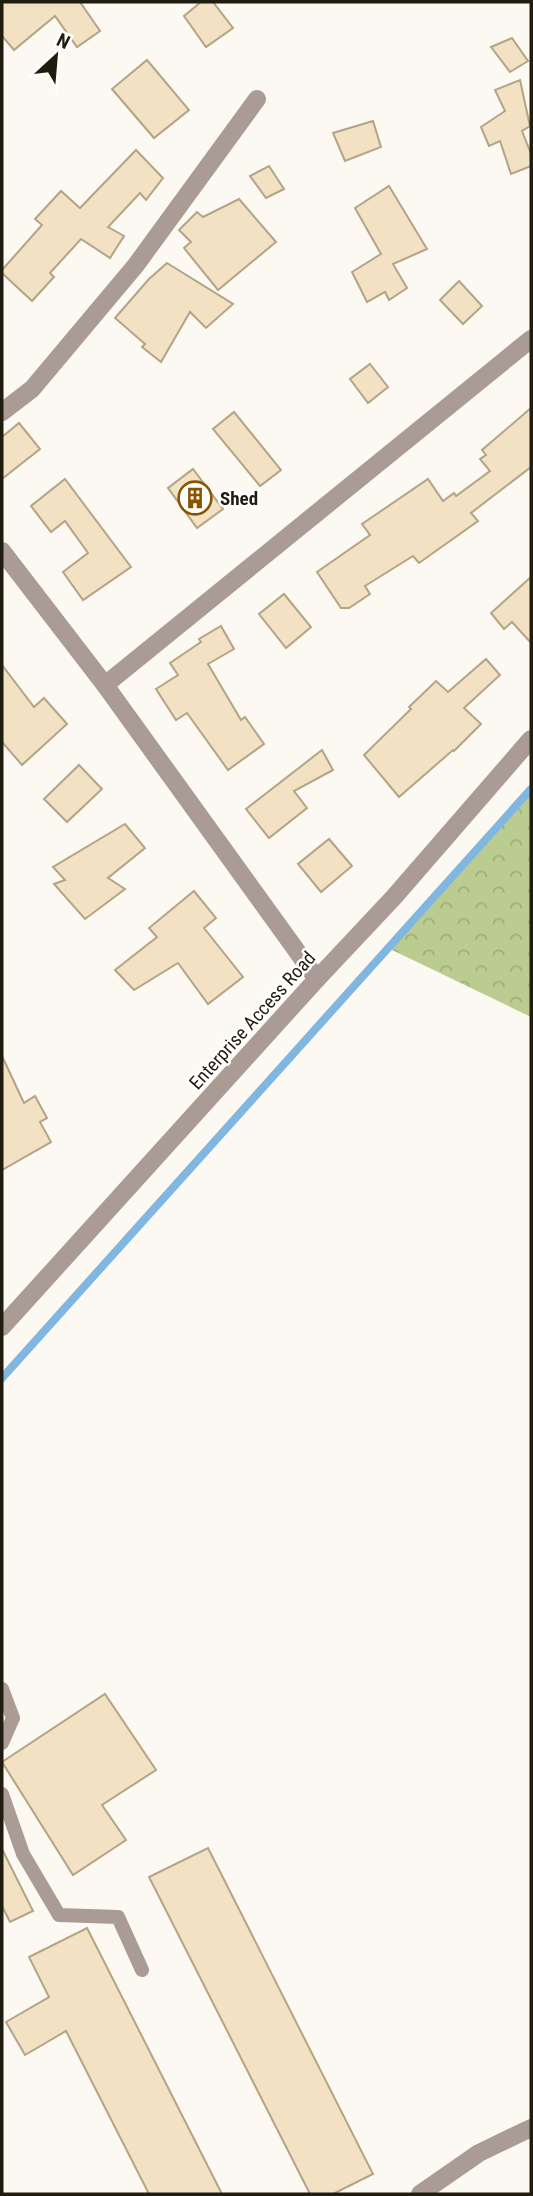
<svg xmlns="http://www.w3.org/2000/svg" width="533" height="2196" font-family="'Roboto Condensed',sans-serif">
<style>
.forest{fill:url(#forest-crowns)}
.lines{fill:none;stroke-linecap:round;stroke-linejoin:round}
.stream{stroke:#81b6e1;stroke-width:8}
.building{fill:#f2e2c3;stroke:#b3a486;stroke-width:2}
.lane{stroke:#aa9b94;stroke-width:14}
.street{stroke:#aa9b94;stroke-width:18}
.labels{text-anchor:middle;stroke-width:5;stroke-linejoin:round;paint-order:stroke}
.poi-label{font-size:19px;font-weight:bold;fill:#211c10;stroke:#fff;text-anchor:start}
.street-label{font-size:19px;fill:#211c10;stroke:#fff}
</style>
<defs>
<pattern id="forest-crowns" width="20" height="18" patternUnits="userSpaceOnUse" patternTransform="scale(1.75)"><rect width="20" height="18" fill="#bacc8f"/><path d="M2 6a3 3 0 1 1 6 0M12 15a3 3 0 1 1 6 0" fill="none" stroke="#a0af7a"/></pattern>
</defs>
<rect width="100%" height="100%" fill="#fcf9f3"/>
<path class="forest" d="M531,789v228l-141,-68z"/>
<g class="lines">
<path class="stream" d="M2,1378l529,-589"/>
</g>
<g class="building">
<path d="M2,2h78l20,29 -23,16 -22,-31 -41,34 -12,-14z"/>
<path d="M201,2h12l20,26 -27,19 -22,-31z"/>
<path d="M512,38l16,23 -18,11 -19,-25z"/>
<path d="M147,60l42,50 -35,28 -42,-49z"/>
<path d="M520,80l10,46 -8,5 9,23v12l-20,8 -11,-33 -11,5 -8,-19 24,-16 -10,-21z"/>
<path d="M373,121l8,26 -36,14 -12,-28z"/>
<path d="M136,150l27,28 -17,22 -6,-7 -32,34 16,9 -14,22 -29,-19 -31,34 4,4 -22,24 -30,-28v-3l40,-45 -7,-6 26,-28 19,17z"/>
<path d="M269,166l15,23 -18,9 -16,-22z"/>
<path d="M389,186l38,63 -34,15 14,24 -18,12 -4,-8 -18,10 -15,-30 29,-18 -26,-46z"/>
<path d="M239,199l37,43 -58,48 -34,-42 7,-6 -12,-12 18,-18 6,5z"/>
<path d="M167,263l66,41 -27,24 -16,-16 -29,50 -19,-15 3,-3 -30,-26 34,-39z"/>
<path d="M459,281l23,25 -19,18 -23,-24z"/>
<path d="M370,364l18,23 -20,16 -18,-24z"/>
<path d="M531,408v59l-60,46 7,8 -59,42 -6,-7 -48,30 5,8 -21,14h-8l-24,-36 53,-37 -8,-11 66,-45 15,22 11,-8 2,3 34,-25 -10,-12 6,-4 -4,-5z"/>
<path d="M234,412l47,58 -21,16 -47,-57z"/>
<path d="M19,423l21,26 -38,30v-42z"/>
<path d="M193,469l30,40 -26,19 -29,-40z"/>
<path d="M65,479l66,88 -48,33 -20,-28 25,-19 -23,-32 -14,11 -20,-26z"/>
<path d="M531,577v66l-19,-21 -8,7 -13,-16z"/>
<path d="M284,594l27,33 -25,21 -27,-34z"/>
<path d="M221,626l13,23 -26,15 33,56 4,-3 19,27 -36,26 -41,-57 -11,7 -20,-31 22,-14 -8,-12 31,-21 -2,-3z"/>
<path d="M486,659l14,16 -36,33 17,16 -27,27 -1,-1 -54,47 -35,-42 47,-46 -2,-2 27,-26 12,11z"/>
<path d="M2,665l32,42 10,-9 23,26 -45,41 -20,-23z"/>
<path d="M322,750l11,20 -39,21 13,17 -38,30 -23,-29z"/>
<path d="M79,765l23,24 -35,33 -23,-23z"/>
<path d="M125,824l20,24 -37,30 17,11 -40,30 -31,-35 11,-4 -12,-13z"/>
<path d="M329,839l23,27 -31,26 -23,-28z"/>
<path d="M194,891l22,27 -12,10 39,49 -35,27 -30,-41 -44,27 -19,-20 42,-33 -8,-9z"/>
<path d="M2,1056l22,47 11,-7 12,22 -7,4 11,20 -49,28z"/>
<path d="M105,1694l51,76 -54,35 24,35 -53,35 -71,-113z"/>
<path d="M208,1848l165,326 -40,20h-23l-161,-317z"/>
<path d="M2,1849l31,62 -23,11 -8,-16z"/>
<path d="M87,1928l135,266h-73l-83,-163 -41,24 -19,-33 43,-25 -20,-40z"/>
</g>
<g class="lines">
<g class="lane">
<path d="M2,1689l11,29 -11,25"/>
<path d="M2,1794l21,60 36,61 59,2 24,53"/>
</g>
<g class="street">
<path d="M2,412l30,-23 104,-124 121,-166"/>
<path d="M2,551l103,134 212,294"/>
<path d="M105,685l426,-346"/>
<path d="M2,1327l315,-348 77,-82 137,-158"/>
<path d="M420,2194l59,-41 52,-25"/>
</g>
</g>
<defs>
<symbol id="building-ring" viewBox="-11 -11 22 22"><circle r="9.5" fill="#fff" stroke="#885400" stroke-width="1.5"/><path d="M-4-6H4V6H1V3H-1V6H-4ZM-2.5-4.3h1.7v1.8h-1.7ZM.8-4.3h1.7v1.8H.8ZM-2.5-1h1.7V.8h-1.7ZM.8-1h1.7V.8H.8Z" fill="#885400"/></symbol>
</defs>
<g fill-rule="evenodd">
<use href="#building-ring" x="176" y="479" width="38" height="38"/>
</g>
<g class="labels">
<g class="poi-label">
<text x="220" y="505">Shed</text>
</g>
<g class="street-label">
<text transform="translate(252 1020) rotate(-48)" y="7">Enterprise Access Road</text>
</g>
</g>
<rect width="533" height="2196" fill="none" stroke="#211c10" stroke-width="7"/>
<g transform="translate(56 56) rotate(26)" stroke="#ffffff" stroke-width="5" paint-order="stroke">
<path d="M0-5L12 26L0 18L-12 26Z" fill="#211c10"/>
<text y="-10" font-size="19" font-weight="bold" text-anchor="middle" fill="#211c10">N</text>
</g>
</svg>
